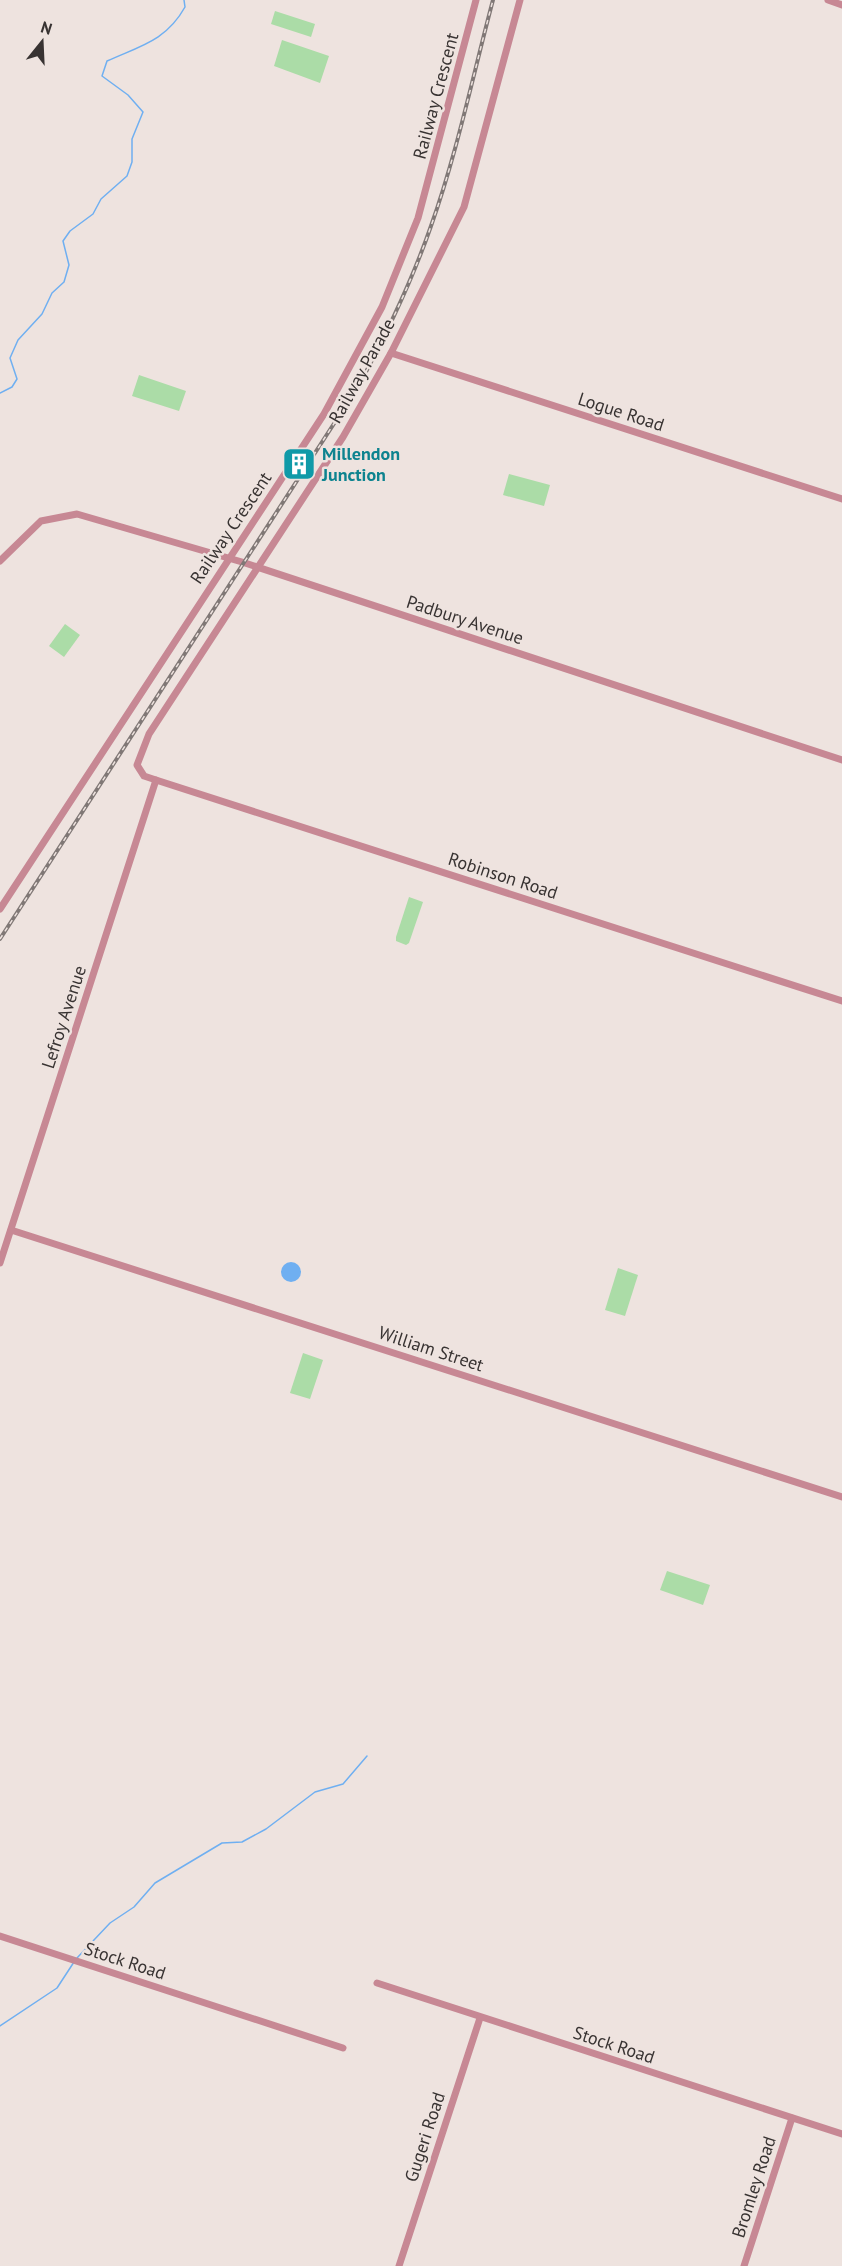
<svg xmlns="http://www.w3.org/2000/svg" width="842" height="2266" font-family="'PT Sans',sans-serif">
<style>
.green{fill:#abdca7}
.water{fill:#6faff1}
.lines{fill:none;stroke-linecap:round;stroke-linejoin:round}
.stream{stroke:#6faff1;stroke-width:1.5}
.minor{stroke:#c78894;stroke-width:7}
.rail-casing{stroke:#807876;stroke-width:4}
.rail{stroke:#eee3df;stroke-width:1.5;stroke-dasharray:4.5;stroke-linecap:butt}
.labels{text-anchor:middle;stroke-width:5;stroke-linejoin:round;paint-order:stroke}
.street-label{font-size:18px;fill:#383332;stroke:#eee3df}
.culture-label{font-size:18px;font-weight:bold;fill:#0d838f;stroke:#eee3df;text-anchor:start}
</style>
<rect width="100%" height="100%" fill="#eee3df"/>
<g class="green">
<path d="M275,11l40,13 -4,13 -40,-13z"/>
<path d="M282,40l47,16 -9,27 -46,-17z"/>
<path d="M139,375l47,16 -7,20 -47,-15z"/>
<path d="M509,474l41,11 -6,21 -41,-11z"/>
<path d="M65,624l15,11 -16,22 -15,-11z"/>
<path d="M409,897l14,5 -14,41 -3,2 -10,-4v-4z"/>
<path d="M618,1268l20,7 -13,41 -20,-6z"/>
<path d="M303,1353l20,7 -13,39 -20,-6z"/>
<path d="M667,1571l43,14 -7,20 -43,-15z"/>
</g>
<circle class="water" cx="291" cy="1272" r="10"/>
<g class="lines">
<g class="stream">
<path d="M0,393l12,-6 5,-8 -7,-21 8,-18 24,-26 10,-21 12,-11 5,-17 -6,-24 7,-10 23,-17 8,-15 26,-23 5,-14v-23l11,-27 -15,-17 -26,-19 5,-15c33,-15 59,-20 78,-54l-1,-7"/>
<path d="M77,1958l33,-35 24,-16 21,-24 67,-40 20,-1 24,-13 49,-37 28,-8 24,-28"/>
<path d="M0,2026l57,-38 17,-26"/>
</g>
<g class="minor">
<path d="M520,0l-56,207 -73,146 -48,84 -194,297 -12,31 7,11 12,4 686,221"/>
<path d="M828,0l14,5"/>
<path d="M391,353l451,146"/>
<path d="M0,561l41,-40 36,-7 165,48 600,198"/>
<path d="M0,909l324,-495 58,-107 36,-89 58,-218"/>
<path d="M11,1230l831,267"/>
<path d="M0,1263l156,-483"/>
<path d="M0,1936l343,112"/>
<path d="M377,1983l465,151"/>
<path d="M399,2266l81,-248"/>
<path d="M744,2266l48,-148"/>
</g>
<defs>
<path id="rail" d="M0,939l359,-554c28,-52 53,-104 72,-159 26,-73 42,-151 62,-226"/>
</defs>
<use href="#rail" class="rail-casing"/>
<use href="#rail" class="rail"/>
</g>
<defs>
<symbol id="building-square" viewBox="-11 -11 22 22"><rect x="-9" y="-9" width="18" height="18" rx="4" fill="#0f9aa8" stroke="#eee3df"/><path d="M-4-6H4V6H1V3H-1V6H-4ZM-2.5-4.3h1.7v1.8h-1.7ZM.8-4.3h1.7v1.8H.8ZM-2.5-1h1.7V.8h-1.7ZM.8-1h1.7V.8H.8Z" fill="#fff"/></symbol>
</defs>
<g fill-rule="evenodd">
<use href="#building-square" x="280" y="445" width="38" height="38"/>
</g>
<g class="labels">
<g class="street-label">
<text transform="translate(436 96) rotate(-75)" y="6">Railway Crescent</text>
<text transform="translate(362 371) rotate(-61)" y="6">Railway Parade</text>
<text transform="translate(621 412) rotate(18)" y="6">Logue Road</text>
<text transform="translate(231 528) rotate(-56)" y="6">Railway Crescent</text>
<text transform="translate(465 620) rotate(18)" y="6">Padbury Avenue</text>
<text transform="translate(503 876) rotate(18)" y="6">Robinson Road</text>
<text transform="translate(64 1017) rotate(-72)" y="6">Lefroy Avenue</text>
<text transform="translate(431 1349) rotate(18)" y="6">William Street</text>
<text transform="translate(125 1961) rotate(18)" y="6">Stock Road</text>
<text transform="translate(614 2045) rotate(18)" y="6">Stock Road</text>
<text transform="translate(425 2137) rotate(-72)" y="6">Gugeri Road</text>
<text transform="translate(754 2187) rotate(-72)" y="6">Bromley Road</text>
</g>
<g class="culture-label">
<text x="322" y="460">Millendon<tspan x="322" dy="21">Junction</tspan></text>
</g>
</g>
<g transform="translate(42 42) rotate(18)" stroke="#eee3df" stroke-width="4.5" paint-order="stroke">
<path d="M0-4.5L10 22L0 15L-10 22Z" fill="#383332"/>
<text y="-9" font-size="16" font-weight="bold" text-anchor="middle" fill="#383332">N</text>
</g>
</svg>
